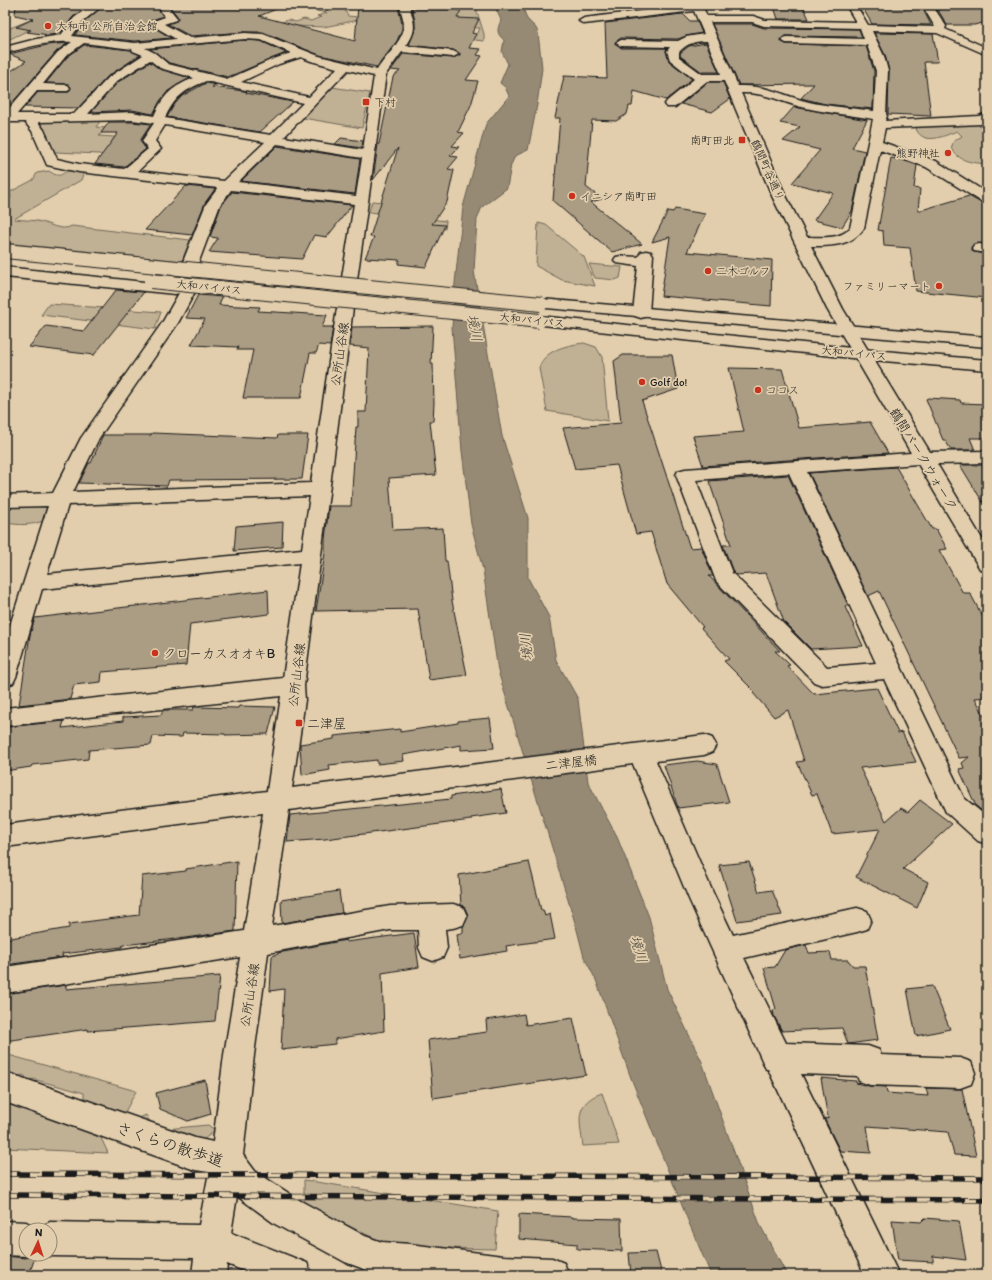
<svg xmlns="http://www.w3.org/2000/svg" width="992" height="1280" font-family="Itim,'Klee One',sans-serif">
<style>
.green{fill:#c1b194;stroke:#6e6658}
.water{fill:#968a75;stroke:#655e51}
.building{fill:#ab9c84;stroke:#1c1c1c}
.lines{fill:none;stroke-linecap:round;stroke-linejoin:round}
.minor-casing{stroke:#1c1c1c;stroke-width:3}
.highway-casing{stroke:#1c1c1c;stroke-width:3}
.minor{fill:#e2ceac;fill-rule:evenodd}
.highway{fill:#e2ceac;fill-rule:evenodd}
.rail-casing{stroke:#1c1c1c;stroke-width:5.5}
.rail{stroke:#e2ceac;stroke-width:4;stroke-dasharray:12;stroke-linecap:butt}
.highway-bridge-casing{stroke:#1c1c1c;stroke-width:16;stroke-linecap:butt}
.highway-bridge{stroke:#e2ceac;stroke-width:14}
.poi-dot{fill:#c8321e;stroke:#e2ceac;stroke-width:1.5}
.labels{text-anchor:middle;stroke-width:3.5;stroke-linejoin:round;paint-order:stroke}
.far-poi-label{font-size:11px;fill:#1c1c1c;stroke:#e2ceac;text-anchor:start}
.far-street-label{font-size:11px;fill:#1c1c1c;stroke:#e2ceac}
.street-label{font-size:13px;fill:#1c1c1c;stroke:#e2ceac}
.poi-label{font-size:13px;fill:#1c1c1c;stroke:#e2ceac;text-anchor:start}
.water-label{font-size:14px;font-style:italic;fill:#413d37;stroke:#e2ceac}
.near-street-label{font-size:16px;fill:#1c1c1c;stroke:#e2ceac}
</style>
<rect width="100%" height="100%" fill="#e2ceac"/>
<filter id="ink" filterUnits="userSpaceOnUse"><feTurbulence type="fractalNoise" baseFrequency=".025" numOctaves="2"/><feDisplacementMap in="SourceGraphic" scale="8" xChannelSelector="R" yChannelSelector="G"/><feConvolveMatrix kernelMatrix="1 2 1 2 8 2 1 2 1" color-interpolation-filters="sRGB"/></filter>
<g filter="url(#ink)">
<g class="green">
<path d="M68,5h27l-19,15 -20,-3 -46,22 -5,-1v-8z"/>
<path d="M308,5h37l-1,3 4,8 20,2 -44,9 -28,-1 -13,13c-23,-7 -34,-7 -58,-4l21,-7 23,-2 19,-6 8,2 8,-3 7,2 10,-4 -4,-1 10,-3 -10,-2v-3z"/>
<path d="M412,5h63l9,29v7l-9,-1 5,-12 -64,-2 -4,-14z"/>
<path d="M332,87l38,6 -8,35 -59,-10z"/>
<path d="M987,116l-1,48c-16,-2 -26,-2 -35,-16l3,-7 8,-5 -5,-5c-13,5 -33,15 -41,-2l4,-6z"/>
<path d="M101,120l-5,7 9,1 -6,8 16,1 -3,4 10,15 15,2 -14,12 -5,-2 8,-7 -27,-7 -43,-2 -7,2 -21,-33z"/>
<path d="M49,171c13,9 11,1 21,0 4,-1 10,1 14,1l-3,8 -67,39c8,1 16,1 23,2 12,2 24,11 35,5l118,14 -8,21 -177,-18v-46l6,1 -1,-6 23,-12 4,-7z"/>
<path d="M372,201l33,3 -7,11 48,6 -1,8 -53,-6 4,-8 -27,-3z"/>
<path d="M538,223l8,2 38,32 11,29 -33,-6 -26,-14z"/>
<path d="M589,264l33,3 -2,11 -5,2 -20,-2z"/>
<path d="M49,304l112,8 -6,17 -114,-14z"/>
<path d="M584,343l12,4 6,10 6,64 -61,-10 -8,-43c5,-18 28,-23 45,-25z"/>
<path d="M50,505l-5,15c-13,6 -26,5 -40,3v-16z"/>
<path d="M5,1054l131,37 -11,21 -13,2 -12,-5 -16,-11v-5l-51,-14 -2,1h-5l-1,-4 -4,-1 -4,2 -12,-4z"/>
<path d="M602,1093l17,51 -36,2c-3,-24 -10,-43 19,-53z"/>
<path d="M5,1095l97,37 -8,3 7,3 7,15 -103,-5z"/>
<path d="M146,1115l9,15 53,-5 7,5 -14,12 -30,-4 -33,-8 -4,-10z"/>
<path d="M304,1180l194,31 -3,38 -103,-2 -88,-43z"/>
</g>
<path class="water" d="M494,5h28l5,14 9,9 2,5 4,35 -5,37 -9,45 -13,6 -4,9 -4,23 -25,19 -5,12 -3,52 28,165 26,82v60l21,39 7,43 22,39 10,83 29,55 32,80 18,72 35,73 58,163 27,50h-76l-22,-52 -58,-145 -35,-98 -12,-23 -8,-31 -78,-255 -15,-101 -12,-46 -9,-73 -10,-124 3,-44 8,-76 23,-83 23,-28 -4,-9 -5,-4 8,-19 -6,-12 2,-12c-8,-7 -7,-10 -3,-20z"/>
<g class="building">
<path d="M16,5h73l-16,12 -13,17 -11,1 -22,-3 4,-2 -15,-3 17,-8 -18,-4z"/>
<path d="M104,5h179l1,1 -25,10 96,25 3,-35h38l2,1 4,17v5l-5,12 -20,26 -58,-12 -56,-23h-18l-55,4 -22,-12 8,-3 2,-4 -8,-10 -5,-1 -6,4 4,6 -13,5 -1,3 22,14 -36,3 -60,-6 8,-12z"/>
<path d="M861,5h60l10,20 -59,-1z"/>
<path d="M935,5h52v17l-13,3h-27z"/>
<path d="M774,7l30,1 5,11h-31z"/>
<path d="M412,8l49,2 -4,8 22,1 -7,14 4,1 -7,14 12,1 -4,6 5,1 -16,24 12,1 -7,24 -13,27 6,1 -12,13 7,1 -9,9 8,1 -10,12 6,1 -7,32 -15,22 13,1 -19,42 -28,-3 2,-4 -35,-2 9,-21h-4l28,-89 -25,32 5,-36h1l14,-67 7,-6 -9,-1 12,-16 50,4 7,-3 -7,-5 -44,-5 6,-15v-9z"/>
<path d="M683,14l7,7h7l5,12 -16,3 -8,3 -57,-1 -6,4 6,6h46l-1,3 3,10 23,18 -26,21 -32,-9 -2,15h-3l-2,8 -11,7 -24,-1 -6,67 16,12 -11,3 51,42 -30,8 -59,-51 7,-83h-5l9,-42 43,2 -2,-55z"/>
<path d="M712,24h40l12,4 95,1 3,8 -76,-1 -6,5 6,3 80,2 8,25 -1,38 -48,-5 -24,-6 13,-14 -75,1z"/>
<path d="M874,33l59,1 5,28h-14l7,54 -43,-2 1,-43 -4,-16z"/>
<path d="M245,40l16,1 25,12 -58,24 -59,-14 -19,-14z"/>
<path d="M68,43l-11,8 -45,52h-7v-28l21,-14 -17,-7 38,-9z"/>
<path d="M706,43l13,29h-17l-22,-16v-3l9,-7z"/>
<path d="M84,45l47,5 9,5 -32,21 -30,32 -53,-1 13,-15h31l2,-5 -3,-3 -22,-1 21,-26z"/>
<path d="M150,62l10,7 30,9 -22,13 -8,10 -7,13 -21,-4 -41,2 27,-30z"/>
<path d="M708,82h15l7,17 -18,13 -31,-8z"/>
<path d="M206,83l10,2 -4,2 32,4 3,1 -1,1 47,9 -33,30 -93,-15 7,-12 8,-9z"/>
<path d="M794,107l73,13 -15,28 13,3 -13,60 -10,16 -28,-7 19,-27 -41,-10 28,-33 -37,-9 17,-14 -20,-4z"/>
<path d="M109,122h23l19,2 -11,17 6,8 -22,18 -29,-3 23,-31h-17z"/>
<path d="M341,138l22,3 -1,7 -27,-4z"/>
<path d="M277,146l83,13 -5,35 -114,-13z"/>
<path d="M891,158l11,2 15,5 -3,23 6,1 -2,22 51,-15 12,7 6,1v39l-13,1 -3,3 3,5 13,2v44l-71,-7 -6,-43 -26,-2 -1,-15 -5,-1z"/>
<path d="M186,186l29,3 -10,14 -13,32 -47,-5z"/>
<path d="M232,192l120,13 -25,32 -13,-2 -12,24 -93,-7 9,-14 -8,-1 11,-31z"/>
<path d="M675,209l30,5 -18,38 85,8 -1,46 -110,-10 9,-59 -18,5 16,-31 5,1z"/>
<path d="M116,290l28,2 -50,63 -65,-8 17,-21 38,5z"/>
<path d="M198,295l24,2 -3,8 41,2 -2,4 69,4 -5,12h11l-3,19 -11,-1 -3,8h-6l-9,45h-58l10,-48h-16l1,-3 -47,-2 14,-26 -19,-1z"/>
<path d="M433,326l-2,38h2l1,39 -1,18h-3l6,54 -47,3 4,52 50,-2 2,33h2l5,40 15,74 -38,5 -11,-71 -102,2 9,-58v-14l4,-33h22l5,-79h2v-15h8l3,-64 -19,-2 2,-19z"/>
<path d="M623,355h49l6,34 -36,12 48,147 11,-1 12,29h-4l71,75h-5l15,14 -3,1 27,28 63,-6 21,45 4,-1 14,30 -56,6 26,53 15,-13 7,4 12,-12 32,24 -49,45 25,13 -11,26 -61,-31 24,-48 -48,5 -15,-40 -5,1 -15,-33 7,-1 -16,-51 -14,7 -21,-24 2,-1 -31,-31 5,-2 -28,-31 2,-1 -36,-43 -16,-52 -15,2 -19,-69 -42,4 -12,-41 58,-5 -7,-62z"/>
<path d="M729,368l53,1 17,59 71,-6 18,31 -185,13 -10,-30 51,-4z"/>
<path d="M928,398l32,2 1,3 26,1v34h-17l5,12h-24l-6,-10h-2l-17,-41z"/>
<path d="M152,433l125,5 1,-3h30l-6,44 -133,1 -2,6 -88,-3 10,-20h2l12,-28h48z"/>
<path d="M960,465h22l5,12v32z"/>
<path d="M896,467l36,62h4l11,20 -8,1 24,43h7l17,32v72l-12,1 12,23v94l-11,-9 -17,-37 5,-1 -2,-5 7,-6 -10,1 -80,-167 -11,5 -59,-123z"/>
<path d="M788,475l60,130 -3,2 18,39 -52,3 -27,-27 -18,-49 -30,2 -3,-3 -10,-27h8l-22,-64z"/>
<path d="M283,522l-1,25 -48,4 2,-25z"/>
<path d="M268,590l1,24 -79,10 -4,41 -84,7 -1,10 -27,3 -4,14 -51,6 11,-70 5,-17z"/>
<path d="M239,706l36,1 -7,27 -43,1v-1l-42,-1 -1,4 -29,-1 -2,9 -62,5 -1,9 -56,6 -1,2 -26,4v-41l2,-3 57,-6 -2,7 61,-7v-4l38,-2 2,-5h30l1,-3 44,1z"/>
<path d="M490,718l4,30 -33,2v-5l-58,10 1,6 -27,3v-4l-48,5 1,5 -28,5 -2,-31 34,-5v-3l66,-7v3l58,-9v-2z"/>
<path d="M697,761l20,3 12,38 -51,6 -14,-43z"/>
<path d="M501,789l5,24 -35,5v2l-146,19 -38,3 3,-27 161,-16v-3z"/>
<path d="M237,861l-2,70 -50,7 -62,7 -1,2 -60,7 1,3 -58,8v-26l64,-11v-4l70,-9 3,-39 44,-5v-2z"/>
<path d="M529,862l12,48h2l2,6 5,-2 5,25 -49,7 1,5 -47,8 -3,-24 6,-2v-6l5,-12 -4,-9 -3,-1 -2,-30z"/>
<path d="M749,862l10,30 13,-2 10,25 -45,6 -18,-56z"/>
<path d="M339,891l3,22 -60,10 -1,-23z"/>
<path d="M414,933l5,34 -37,6 2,58 -49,8v5l-54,6 3,-61 -14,2 2,-35 6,-2v-1l68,-13v2z"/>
<path d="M806,945l3,8 21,-1 2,8h16l5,6h12l13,74 -30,4 -6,-16 -60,3 -8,-15 -1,-6 3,-1 -12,-41 11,-1 10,-17z"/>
<path d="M220,976l-5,45 -127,10v-2l-83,12v-47l61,-9v4z"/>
<path d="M932,986l18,43 -34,7 -9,-47z"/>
<path d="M524,1014l2,11 47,-7 13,57 -153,23 -5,-58 59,-8 -1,-12z"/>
<path d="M821,1078l35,3v2l13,3 17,1 1,6 41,3 -2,-8 36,1 14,67 -22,-1 -6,-23 -81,-6 4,27 -31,-2 -16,-33 4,1z"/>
<path d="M205,1080l6,34 -23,7 -28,-12 -4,-16z"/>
<path d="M519,1214l53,3v1l49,1 1,32 -45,-2v-5l-58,-5z"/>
<path d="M925,1218l34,3 7,39 -33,-4v6l-35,-2 -6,-40 29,2z"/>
<path d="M656,1252l6,23h-31l-2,-22z"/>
<path d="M31,1254h5l-7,21h-24v-19l21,2z"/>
</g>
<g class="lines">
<defs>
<g id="minor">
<path d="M91,5h12l-21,17 -10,14 63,7 41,-4 -26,-15 1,-2 14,-5 -5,-7 5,-3 4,1 8,10 -1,2 -12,4 26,14 55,-5 18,1 56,22 58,14c8,-13 28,-31 27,-46 -1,-7 -3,-13 -5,-19h10c5,18 9,24 -3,41l47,5 6,3 -6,3 -51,-5 -16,22 -33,234 -49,378 1,14 -13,88 412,-53 8,3 4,7 -4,7 -8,3 -48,6 58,134 19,40 124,-27 10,3 4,9 -4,9 -10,3 -113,26 42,85 82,3 11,4 2,5 79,3 11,4 4,11 -4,11 -11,4 -90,-3 -11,-4 -2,-5 -56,-2 98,201h-34l-97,-206h-2l-77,-170 -56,-135 -344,46 -17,116 118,-20 63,-2 10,3 4,9 -4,9 -10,3 -8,1 2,19 -4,9 -10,4 -10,-4 -4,-9 -1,-18h-28l-122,23 -14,102 -11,100 12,16 44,29 66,36 17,6 28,2 93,12 49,2 12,5 5,12h-189l-35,-13 -70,-38 -38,-28 -6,37 76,30 5,12h-58l-27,-11 -1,11h-34l2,-17 -144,-2 -4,-2h4v-24h-24v24h4l-4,2 -21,-1v-34l21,1 12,6 12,-6 149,3 10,-53 -14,-2 -190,-68v-30l190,66 18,4 11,-87 16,-98 -235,36v-26l239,-36 19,-118 -258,34v-22l262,-34 14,-95 -276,30v-18l278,-30 17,-115 -258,26 -26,88 -3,6 -8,3v-45l43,-135 -43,1v-12l48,-2 28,-55 81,-115 17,-30 -4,1 -170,-17v-10l176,19 1,-22 24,-60 12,-16 -139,-16 -32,-7 -15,-34 -7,-9h-20v-9l53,-61 14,-10c-22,-2 -46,6 -67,11v-6l31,-8 25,-4 13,-17zM245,39l16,1 30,13 -20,7 -43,19 -60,-15 -13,-11 -10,-5zM84,43l48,6 1,2 10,4 -34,22 -35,37h-57l20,-23h31l2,-3 -2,-3 -25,-1 23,-28zM301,57l10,4 26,7 -28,29 -68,-15 38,-18zM150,60l10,8 34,10c-22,9 -30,16 -40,38l-22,-4 -44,2 29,-33zM348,70l26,6 -11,74 -79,-13zM206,81l97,22 -32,32 -106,-17c10,-22 20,-28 41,-37zM132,120l22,3 -12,18 6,8 -24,20 -45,-5 -22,-5 -13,-29 -6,-8zM165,125l100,17 -41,39 -86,-10 23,-22 -6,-8zM277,144l85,14 -6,38 -118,-14zM231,190l123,14 -17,104 -26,175 -238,9 26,-54 79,-115 18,-33 2,-26 22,-59zM310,496l-8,53 -255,25 21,-69z"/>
<path d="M689,5h13l5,11h46l12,4 91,2 -10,-17h10l12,20 67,2 -13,-22h10l14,21 -1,3 42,19v7l-50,-22 -65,-2 12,25 4,15 -2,43 1,2 -2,5 94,-5 8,-3v9l-5,2 -97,4 -3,14 54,19 51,32v10l-5,-1 -56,-35 -46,-17 -16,78c-12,18 -32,18 -53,18l32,63 87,143 57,-1v12l-50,1 50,83v24l-7,-2 -62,-105 -111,8 157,326 23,19v27l-9,-3 -32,-29 -62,-133 -62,6 -8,-3 -98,-101 -40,-106 2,-4 7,-2 226,-16 -84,-144 -55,-113 -48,-115h-17l-32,26h-8l-2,-3 2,-3 27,-22 -24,-19 -3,-9 3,-4 -49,-1 -5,-3 5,-3 57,1 8,-4 18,-3 -10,-23 -110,13 -5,-3 5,-3zM710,22h42l12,4 96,2 4,11 -78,-2 -5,3 5,3 81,2 9,26 -2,40c-21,-3 -44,-4 -65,-9 -28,-7 -40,-17 -71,-16zM707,41l14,33h-19l-23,-17v-5c8,-9 17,-11 28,-11zM741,93c25,-1 41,10 65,15 22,5 45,7 67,11l-23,109c-10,12 -29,9 -43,9l-21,-41zM789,473l87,190 -49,4 -95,-94 -36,-93z"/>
<path d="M979,244l8,1v8l-13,-2 -2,-3 2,-3z"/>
<path d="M646,251l5,1 2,3 -4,58 -2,3 -6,2 -6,-2 -2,-3 5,-47 -22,-3 -2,-3 2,-3 5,-1 17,1 3,-5z"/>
</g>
<g id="highway">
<path d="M541,299l446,38v10l-452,-40 -2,-3 2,-3z"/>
<path d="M539,316l322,33 126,11v10l-126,-11 -328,-35 -2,-3 2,-3z"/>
</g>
</defs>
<use href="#minor" class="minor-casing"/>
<use href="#highway" class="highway-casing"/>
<use href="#minor" class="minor"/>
<use href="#highway" class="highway"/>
<defs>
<g id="rail">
<path d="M5,1174l982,4"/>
<path d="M5,1195l982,5"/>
</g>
</defs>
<use href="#rail" class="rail-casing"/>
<use href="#rail" class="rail"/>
<defs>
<g id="highway-bridge">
<path d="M5,251l536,53"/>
<path d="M151,281l388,40"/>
</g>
</defs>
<use href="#highway-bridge" class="highway-bridge-casing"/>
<use href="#highway-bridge" class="highway-bridge"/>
</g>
</g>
<g class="poi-dot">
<circle cx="48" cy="26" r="4"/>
<rect x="362" y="98" width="8" height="8" rx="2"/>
<rect x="738" y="136" width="8" height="8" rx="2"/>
<circle cx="948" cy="153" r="4"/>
<circle cx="572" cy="196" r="4"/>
<circle cx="708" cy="271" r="4"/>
<circle cx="939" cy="286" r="4"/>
<circle cx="642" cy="382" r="4"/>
<circle cx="758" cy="390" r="4"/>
<circle cx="155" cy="653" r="4"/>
<rect x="295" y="719" width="8" height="8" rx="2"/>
</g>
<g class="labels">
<g class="far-poi-label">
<text x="56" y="30">大和市 公所自治会館</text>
<text x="374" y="106">下村</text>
<text x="734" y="144" text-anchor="end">南町田北</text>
<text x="940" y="157" text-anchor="end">熊野神社</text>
<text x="580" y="200">イニシア南町田</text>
<text x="716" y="275">二木ゴルフ</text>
<text x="931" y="290" text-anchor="end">ファミリーマート</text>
<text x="650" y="386">Golf do!</text>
<text x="766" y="394">ココス</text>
</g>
<g class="far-street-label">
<text transform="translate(768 170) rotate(66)" y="4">鶴間町谷通り</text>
<text transform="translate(209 287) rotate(6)" y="4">大和バイパス</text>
<text transform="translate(532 320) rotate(6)" y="4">大和バイパス</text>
<text transform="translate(854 353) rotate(6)" y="4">大和バイパス</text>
</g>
<g class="street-label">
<text transform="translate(339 354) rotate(-82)" y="5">公所山谷線</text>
<text transform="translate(924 459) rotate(59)" y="5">鶴間パークウォーク</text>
<text transform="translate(296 675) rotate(-83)" y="5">公所山谷線</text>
<text transform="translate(571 762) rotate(-7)" y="5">二津屋橋</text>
<text transform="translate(249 995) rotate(-81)" y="5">公所山谷線</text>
</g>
<g class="poi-label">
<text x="163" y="658">クローカスオオキB</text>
<text x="307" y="728">二津屋</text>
</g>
<g class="water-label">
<text transform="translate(475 328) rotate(78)" y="5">境川</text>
<text transform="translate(526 647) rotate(-96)" y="5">境川</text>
<text transform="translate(639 949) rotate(74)" y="5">境川</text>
</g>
<g class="near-street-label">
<text transform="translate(170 1144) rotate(18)" y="6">さくらの散歩道</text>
</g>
</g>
<rect width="992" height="1280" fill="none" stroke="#e2ceac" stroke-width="20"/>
<rect x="10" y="10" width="972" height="1260" fill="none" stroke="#1c1c1c" stroke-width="1.5" filter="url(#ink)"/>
<g transform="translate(38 1242) rotate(4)"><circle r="19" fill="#e2ceac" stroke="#938772"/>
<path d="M0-3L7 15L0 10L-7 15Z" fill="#c8321e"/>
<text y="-6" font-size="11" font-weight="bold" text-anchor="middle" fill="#1c1c1c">N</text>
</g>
</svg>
